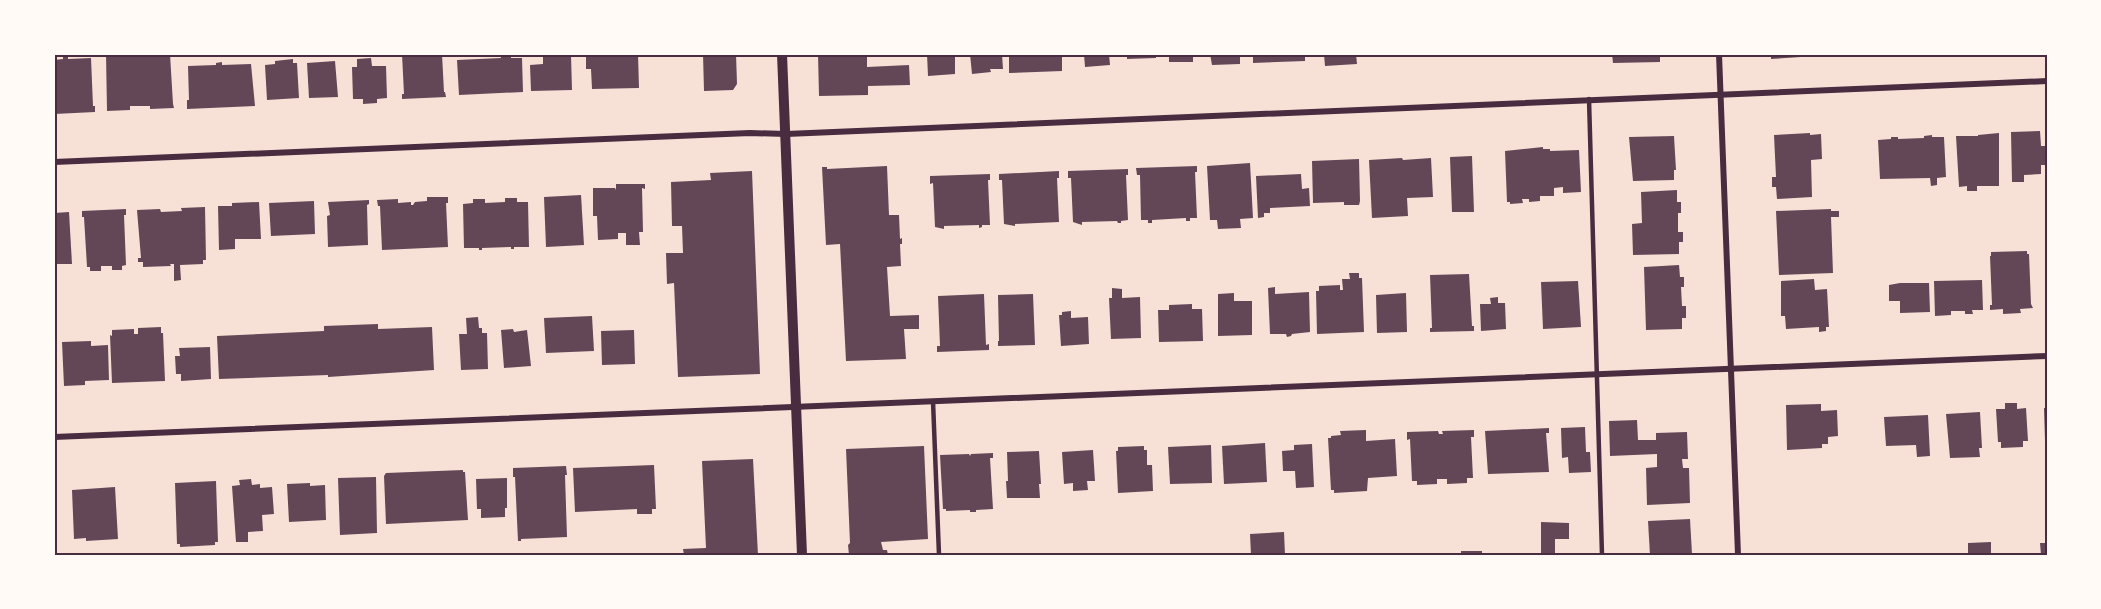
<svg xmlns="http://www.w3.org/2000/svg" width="2101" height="609" font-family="Roboto,sans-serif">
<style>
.building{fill:#644757}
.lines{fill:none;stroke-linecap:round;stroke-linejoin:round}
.service{stroke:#4a2c40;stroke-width:4.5}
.minor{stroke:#4a2c40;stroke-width:6}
.tertiary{stroke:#4a2c40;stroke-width:10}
.neatline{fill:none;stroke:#4a2c40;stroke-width:2}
</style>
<rect width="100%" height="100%" fill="#f7e1d7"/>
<g class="building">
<path d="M106,54h28l2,2v-2h34l3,50 1,4 -24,1v-3h-20v4l-23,1z"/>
<path d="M402,54h40l2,38h1l1,5 -44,2v-5h2z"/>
<path d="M500,54h11v4h11l1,34 -64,3 -2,-35 44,-2z"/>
<path d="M586,54h52l1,34 -47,1 -1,-20h-5z"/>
<path d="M703,54h33l1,30 -4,6 -29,1z"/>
<path d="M818,54h49v13l42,-2 1,20 -42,1v9l-49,1z"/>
<path d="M927,54h28v20l-27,2z"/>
<path d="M970,54h32l1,15h-13l1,3 -19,2z"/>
<path d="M1009,54h53v17l-53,2z"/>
<path d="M1084,54h25l1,11 -25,2z"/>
<path d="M1127,54h29v4l-29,1z"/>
<rect x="1169" y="54" width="24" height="8"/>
<path d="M1210,54h32v3h-2v7l-28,1z"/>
<path d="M1253,54h52v7l-52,2z"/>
<path d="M1324,54h32l1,10 -32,2z"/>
<path d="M1612,54h48v8l-47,1z"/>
<path d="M1771,54h45v2l-45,3z"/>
<path d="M571,55l1,35 -41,1 -1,-26 13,-1v-8z"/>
<path d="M63,56h5v3l23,-1 2,48h2v6l-41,2v-54l9,-1z"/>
<path d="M371,58l1,8h14l1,32 -10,1v4l-14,1v-5h-10l-1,-32h5v-8z"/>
<path d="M293,59v4h4l2,35 -32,2 -2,-35 10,-1v-3z"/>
<path d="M335,61l3,36 -29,1 -2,-35z"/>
<path d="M222,62v3l29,-1 4,42 -68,3v-9h2l-1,-34 28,-1v-2z"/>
<path d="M2040,131l1,15h6v19h-6v9l-17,1v7h-12l-1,-50z"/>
<path d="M1810,133v2l11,-1 1,25 -11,1 1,37 -35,2 -1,-12h-4v-10h4l-2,-42z"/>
<path d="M1999,133v53h-22v5h-10v-5l-8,1 -3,-51h22v-1z"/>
<path d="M1932,135v2h12l2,40 -9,1v7l-6,1 -1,-8 -50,1 -2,-39 13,-1v-2h7v2l26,-1v-2z"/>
<path d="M1674,136l2,34h-2v10l-41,1 -4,-44z"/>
<path d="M1543,147v2h7v2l29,-1 2,42 -18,1v-6l-9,1v8h-14v5l-11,1v-3h-7l1,4 -13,1v-2h-3l-2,-51z"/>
<path d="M1472,156l2,56h-22l-2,-55z"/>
<path d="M1402,158l1,2 28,-2 2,39 -26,1 1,18 -36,2 -3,-58z"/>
<path d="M1359,159l1,42 -1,4h-15v-3l-31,1 -1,-42z"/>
<path d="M1250,163l3,55 -13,1 1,9 -23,1 -1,-9h-7l-3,-54z"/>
<path d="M887,166l2,49h10l1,24 2,-1v6h-2l1,22 -14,1 3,49 29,-1v14h-15l2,30 -60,2 -6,-117 -14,1 -4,-78h5v2z"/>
<path d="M1197,166v6h-2l2,46h-7v3h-4v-3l-34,2v3h-4v-3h-7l-1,-45h-3l-1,-7z"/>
<path d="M1128,169v6h-2l2,45 -7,1v2h-3l-1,-2 -35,1v3l-9,-3 -2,-44h-3v-7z"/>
<path d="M752,171l8,203 -82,3 -4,-94 -7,1 -1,-31h17l-1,-27h-10l-1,-44 40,-2 -1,-7z"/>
<path d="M1059,171v7h-2l2,44 -44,2v2l-11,-2 -2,-44h-3v-6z"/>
<path d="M990,174v6h-2l2,45h-8v2l-3,1v-3l-35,1v3l-9,-2 -2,-44 -3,1v-8z"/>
<path d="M1301,174l1,15 7,-1 1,18 -40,2v5h-6v4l-6,1 -2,-42z"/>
<path d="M616,184h29v5l-3,-1 1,44h-4l1,13h-14v-12h-8v6l-20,1 -1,-24h-4v-28h22l1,2z"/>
<path d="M1677,190v12h4v11h-3v19h5v10h-4v12l-46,1 -1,-31 10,-1 -1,-31z"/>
<path d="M581,195l3,50 -38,2 -2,-50z"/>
<path d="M427,197h21v6h-2l2,44 -66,3 -2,-44h-2l-1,-6 21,-1v4l13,-1v3h2l2,-3 12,-1z"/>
<path d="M505,198h12v4h11l1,45h-15v2h-3v-2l-29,1v2h-3v-2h-15l-1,-44 10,-1v-4h12v4l20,-1z"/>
<path d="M369,200v4l-2,1 1,40 -40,2 -1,-31 3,-1 -2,-13z"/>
<path d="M314,201l1,33 -44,2 -2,-33z"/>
<path d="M259,202l2,37h-26v10l-16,1 -1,-44h14v-3z"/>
<path d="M205,207l1,53h-3v4l-23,1 1,15 -7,1v-17h-4l1,2 -28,1v-5h-5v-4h3l-4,-48 23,-1 1,3 21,-1 -1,-3z"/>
<path d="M126,209v6h-2l2,50 -4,1v4h-10v-4h-11v5h-11v-4h-3l-3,-50h-2v-6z"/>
<path d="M1831,209v2h8v6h-8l2,56 -54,2 -3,-64z"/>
<path d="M69,212l3,52h-18v-51z"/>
<path d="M2027,251v3h2l2,50 2,4 -13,1 1,4 -18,1v-5l-13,1v-5h2l-2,-49h1v-4z"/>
<path d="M1679,265l1,12h4v10h-3l1,19h4v12h-4v11l-36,1 -2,-63z"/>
<path d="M1349,273h10v5h3l2,54 -47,2 -1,-43h3v-5l21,-1v5h3l-1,-11h8z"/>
<path d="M1469,274l3,52h2v5l-44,1v-4h2l-2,-53z"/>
<path d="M1814,279l1,11 12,-1 2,38h-3v4l-7,1v-5l-33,2 -1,-13h-4v-35z"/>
<path d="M1982,280l1,30h-11l1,4h-8v-3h-14v4l-16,1 -1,-35z"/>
<path d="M1578,281l3,46 -38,2 -2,-47z"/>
<path d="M1900,283h29l1,29 -30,1v-12h-11v-16z"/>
<path d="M1275,287v7l34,-2 1,40 -18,2 -1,2 -4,1 -1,-3h-16l-2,-46z"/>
<path d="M1112,288l10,1v9l18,-1 1,41 -30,1 -2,-41h3z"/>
<path d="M1234,293v8h18v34l-34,1v-42z"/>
<path d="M1406,293l1,39 -30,1 -1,-38z"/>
<path d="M984,294l2,51 3,-1v6l-52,2v-6h3l-2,-50z"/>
<path d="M1033,294l2,51 -37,1v-5h1l-1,-46z"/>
<path d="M1498,297v6h7l1,26 -25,2 -1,-27h11l-1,-6z"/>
<path d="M1192,304v5h10l1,32 -44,1 -1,-32h11v-5z"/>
<path d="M1071,311v7l17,-1 1,27 -28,2 -2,-31h3v-3z"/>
<path d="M592,316l2,35 -48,2 -2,-35z"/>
<path d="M478,317l1,11h3v5h5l1,36 -27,1 -2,-36h8l-1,-16z"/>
<path d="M378,324v5l54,-2 2,43 -106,7v-2l-109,4 -2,-43 107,-5v-5z"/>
<path d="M161,327v6h2l2,48 -53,2 -2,-48 2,1v-6l22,-1v5h4v-6z"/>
<path d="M513,329l1,3 13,-2 4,36 -27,2 -3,-38z"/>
<path d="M634,330l1,34 -33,1 -1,-34z"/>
<path d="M91,341v5l17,-1 1,35 -24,1v4l-21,1 -2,-44z"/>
<path d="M210,347l1,32 -30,2v-7h-5l-1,-18h5l-1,-8z"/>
<path d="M2005,403h12v6l9,-1 2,33h-5v6l-22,1v-6h-3l-2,-33h9z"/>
<path d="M1821,404v7l16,-1 1,26 -10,1v7h-6v4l-35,2 -1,-45z"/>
<path d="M2044,408h3v33h-2z"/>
<path d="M1980,412l2,36h-3l1,9 -30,1 -4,-44z"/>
<path d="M1928,415l2,41 -13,1 -1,-12 -30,1 -2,-29z"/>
<path d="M1637,420l1,20h18v-7l31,-1 1,27h-6l1,9h6l1,35 -43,2 -1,-37 11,-1v-13l-47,2 -1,-35z"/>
<path d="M1585,427l1,25h4l1,20 -22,1 -1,-16 -6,1 -1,-30z"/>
<path d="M1549,428v5h-3l3,39 -61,2 -3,-43z"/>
<path d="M1366,430v11l29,-2 2,37 -29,2 -1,13 -33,2v-3h-3l-3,-52h3v-2l10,-1 -1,-4z"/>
<path d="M1474,430v7h-3l2,41h-6v5l-20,1v-5h-10v5l-20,1v-4h-5l-2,-42 -3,1v-8l31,-1 1,3h4l-1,-3z"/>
<path d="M1265,443l2,39 -43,2 -2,-38z"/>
<path d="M1312,444l2,43 -18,1 -1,-17h-12l-1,-20 12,-1v-5z"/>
<path d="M1211,445l1,38 -42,1 -2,-37z"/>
<path d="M924,446l4,93 -47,3 2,8h4l1,5h-39l-1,-10 2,-2 -4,-94z"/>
<path d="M1144,446v4h3v15h5l1,26 -35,2 -2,-42h2v-4z"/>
<path d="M1093,450l2,31h-8l1,9 -15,1v-8l-9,1 -2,-32z"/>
<path d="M1039,451l2,33h-2l1,14h-33l-1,-17h2l-1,-29z"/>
<path d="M993,453v5h-3l3,51 -17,1v2h-6v-2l-24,1v-2h-3l-3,-54 29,-1 1,2 1,-2z"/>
<path d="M753,459l5,96h-74l-1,-6 23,-1 -4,-87z"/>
<path d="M654,465l2,44h-4v5h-15v-5l-62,3 -2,-44z"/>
<path d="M566,466l1,9h-2l2,62 -46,2v2h-3l-3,-64h-2v-9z"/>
<path d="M463,470v2h2l3,48 -82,4 -2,-48 2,-3z"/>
<path d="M376,477l1,56 -37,2 -2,-57z"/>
<path d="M507,478v30h-2v9l-24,1v-9h-4l-1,-30z"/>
<path d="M251,479l1,6 8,-1v4l12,-1 2,27 -12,1 1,16 -15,1v10h-12l-4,-56 8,-1 -1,-5z"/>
<path d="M216,481l2,61h-3v3l-35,2v-3h-3l-2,-61z"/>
<path d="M310,483v3l15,-1 1,35 -37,2 -2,-38z"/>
<path d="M115,487l3,52 -32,2v-3l-12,1 -2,-49z"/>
<path d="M1690,519l2,35 -42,1 -2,-34z"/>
<path d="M1541,522l28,1v16h-14v16h-14z"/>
<path d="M1284,532l1,23h-34l-1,-21z"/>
<path d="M1991,542v13h-23v-12z"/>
<path d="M2040,543h7v12h-6z"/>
<rect x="1461" y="551" width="21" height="4"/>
</g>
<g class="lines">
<g class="service">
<path d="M1589,99l13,456"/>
<path d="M933,401l6,154"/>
</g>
<g class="minor">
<path d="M1719,54l19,501"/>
<path d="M54,162l696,-29 36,1 1261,-53"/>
<path d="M54,437l1993,-81"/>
</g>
<path class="tertiary" d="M782,54l20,501"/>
</g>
<rect width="2101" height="609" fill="none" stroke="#fffaf5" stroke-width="111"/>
<rect x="56" y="56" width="1990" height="498" class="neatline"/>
</svg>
